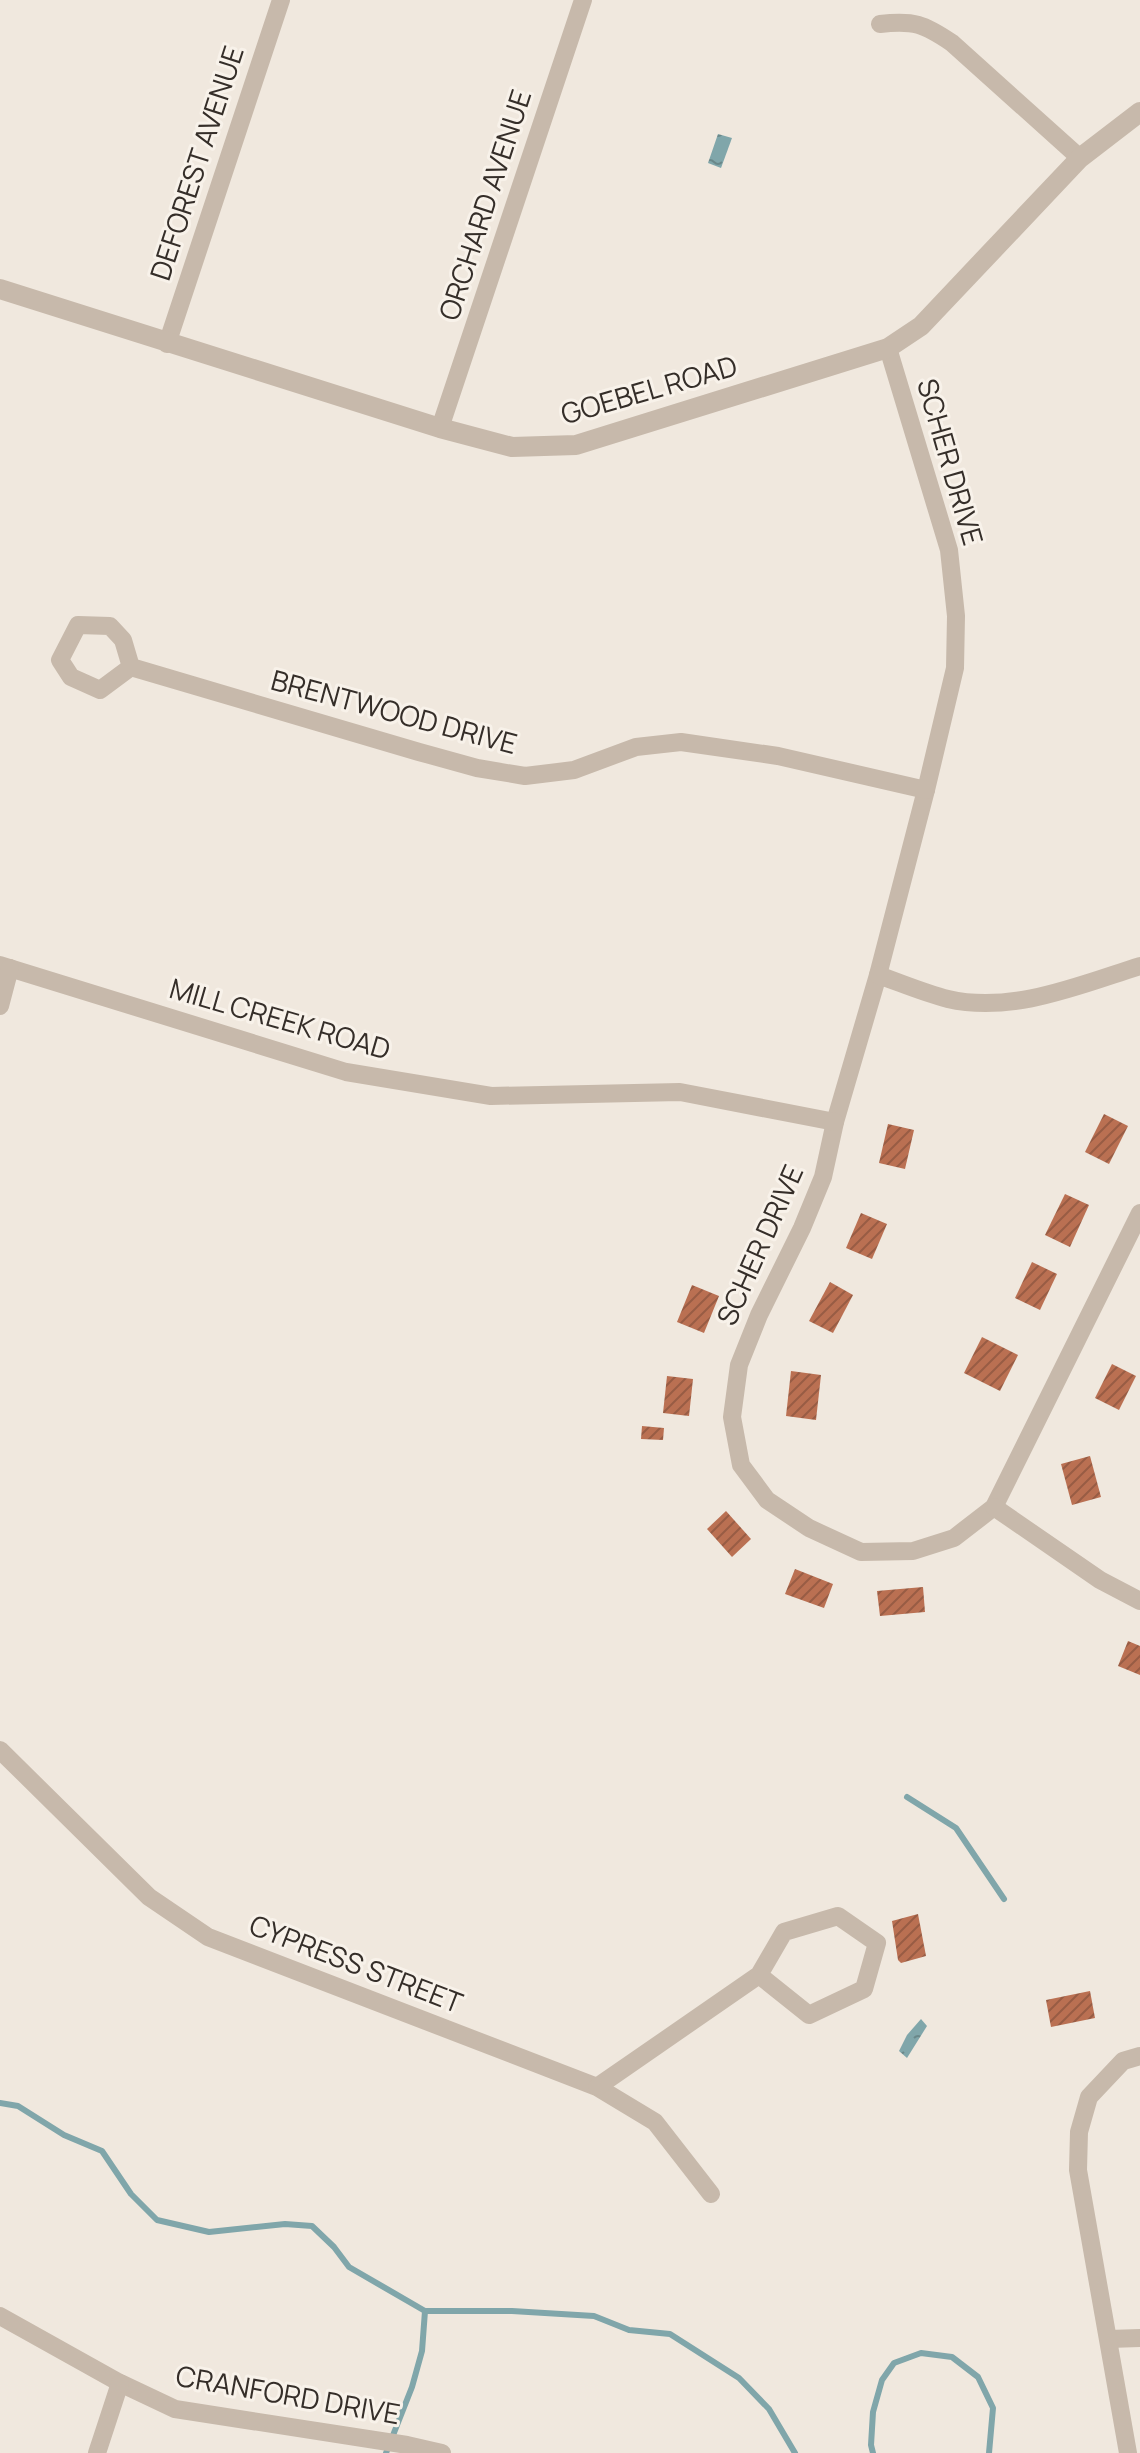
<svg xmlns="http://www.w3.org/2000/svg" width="1140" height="2453" font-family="Manrope,sans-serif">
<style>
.water{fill:url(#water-ripples)}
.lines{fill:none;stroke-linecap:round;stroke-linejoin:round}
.stream{stroke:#80a6aa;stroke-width:6}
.building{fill:url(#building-hatch)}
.minor{stroke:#c7b9ab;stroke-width:18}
.tertiary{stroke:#c7b9ab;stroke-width:20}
.labels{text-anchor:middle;stroke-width:6;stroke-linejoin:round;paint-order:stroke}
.street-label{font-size:28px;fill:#352e29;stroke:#f8f2ea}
</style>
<defs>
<pattern id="water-ripples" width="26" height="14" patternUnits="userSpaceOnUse" patternTransform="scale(2)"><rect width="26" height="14" fill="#80a6aa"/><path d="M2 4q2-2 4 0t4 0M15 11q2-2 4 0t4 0" fill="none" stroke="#6a888a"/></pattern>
<pattern id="building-hatch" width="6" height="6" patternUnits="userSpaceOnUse" patternTransform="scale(2)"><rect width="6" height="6" fill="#ba7052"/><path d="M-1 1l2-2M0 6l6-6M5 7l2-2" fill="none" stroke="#985c44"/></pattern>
</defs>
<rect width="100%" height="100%" fill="#f0e8de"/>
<g class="water">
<path d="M718,134l14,4 -11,30 -13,-5z"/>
<path d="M921,2019l6,7 -20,32 -8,-7 8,-16z"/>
</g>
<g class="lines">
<g class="stream">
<path d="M907,1797l49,31 48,71"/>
<path d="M0,2103l18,3 46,29 38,16 29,43 26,26 52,12 76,-8 27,2 22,21 15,20 76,44"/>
<path d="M425,2311h87l82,5 35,14 41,4 69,44 30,31 26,44"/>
<path d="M386,2453l26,-66 10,-36 3,-40"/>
<path d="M873,2453l-2,-8 2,-33 9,-32 12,-17 27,-10 31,4 26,20 15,31 -4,45"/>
</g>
</g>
<g class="building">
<path d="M1104,1114l24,12 -19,38 -24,-12z"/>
<path d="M888,1124l26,6 -9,39 -26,-6z"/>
<path d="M1065,1194l24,11 -19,42 -25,-12z"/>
<path d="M861,1213l26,11 -15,35 -26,-11z"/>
<path d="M1032,1262l25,12 -17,36 -25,-12z"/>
<path d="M830,1282l23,13 -20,38 -24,-12z"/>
<path d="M692,1285l27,11 -15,37 -27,-11z"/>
<path d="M982,1337l36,18 -18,36 -36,-18z"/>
<path d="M1112,1364l24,12 -17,34 -24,-12z"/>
<path d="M791,1371l30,4 -5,45 -30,-4z"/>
<path d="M667,1376l26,3 -4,37 -26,-3z"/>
<path d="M642,1426l22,2 -1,12 -22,-1z"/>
<path d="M1090,1456l11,41 -29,8 -11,-41z"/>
<path d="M726,1511l25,28 -19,18 -25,-28z"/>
<path d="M795,1569l38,15 -9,24 -39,-14z"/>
<path d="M923,1587l2,25 -45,4 -3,-25z"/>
<path d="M1128,1641l12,5v29l-22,-9z"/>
<path d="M918,1914l8,42 -25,7 -3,-3 -6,-39z"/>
<path d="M1090,1991l5,27 -44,9 -5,-27z"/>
</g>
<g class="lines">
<g class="minor">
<path d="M880,24c34,-4 44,0 72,19l128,115"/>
<path d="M167,344l114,-344"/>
<path d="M888,348l61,202 7,66 -1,52 -29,122 -48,185 -43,147 -12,55 -21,51 -43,87 -20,50 -7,52 9,48 26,35 42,28 52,24 52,-1 41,-13 40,-31 146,-294"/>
<path d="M440,428l143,-428"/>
<path d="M131,667l-31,23 -29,-13 -11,-17 18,-35 32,1 13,14 8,27 288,85 58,16 48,8 49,-6 62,-23 45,-5 97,14 148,34"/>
<path d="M0,965l346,107 145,24 189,-4 155,30"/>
<path d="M878,975c23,8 46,18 70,24 64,15 132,-14 192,-33"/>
<path d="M0,1006l10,-38"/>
<path d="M994,1507l106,73 40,21"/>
<path d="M0,1750l149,147 59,40 389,150 58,35 56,72"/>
<path d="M597,2087l162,-112 25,-43 54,-16 39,27 -13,46 -55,26 -50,-40"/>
<path d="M0,2316l120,67 55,26 232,36 35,8"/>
<path d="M1109,2339l31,-1"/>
<path d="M97,2453l23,-70"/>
<path d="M1128,2453l-50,-283 1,-38 10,-35 34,-36 17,-5"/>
</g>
<path class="tertiary" d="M0,289l440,139 72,19 64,-2 312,-97 33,-22 159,-168 60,-46"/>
</g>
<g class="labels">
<g class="street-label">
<text transform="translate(197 163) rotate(-72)" y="10">DEFOREST AVENUE</text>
<text transform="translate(485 205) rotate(-72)" y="10">ORCHARD AVENUE</text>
<text transform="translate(649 390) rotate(-16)" y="10">GOEBEL ROAD</text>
<text transform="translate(950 462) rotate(74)" y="10">SCHER DRIVE</text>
<text transform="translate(394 712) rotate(15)" y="10">BRENTWOOD DRIVE</text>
<text transform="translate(280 1019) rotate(16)" y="10">MILL CREEK ROAD</text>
<text transform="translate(760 1245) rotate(-66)" y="10">SCHER DRIVE</text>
<text transform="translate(356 1964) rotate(21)" y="10">CYPRESS STREET</text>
<text transform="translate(288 2395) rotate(10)" y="10">CRANFORD DRIVE</text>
</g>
</g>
</svg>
